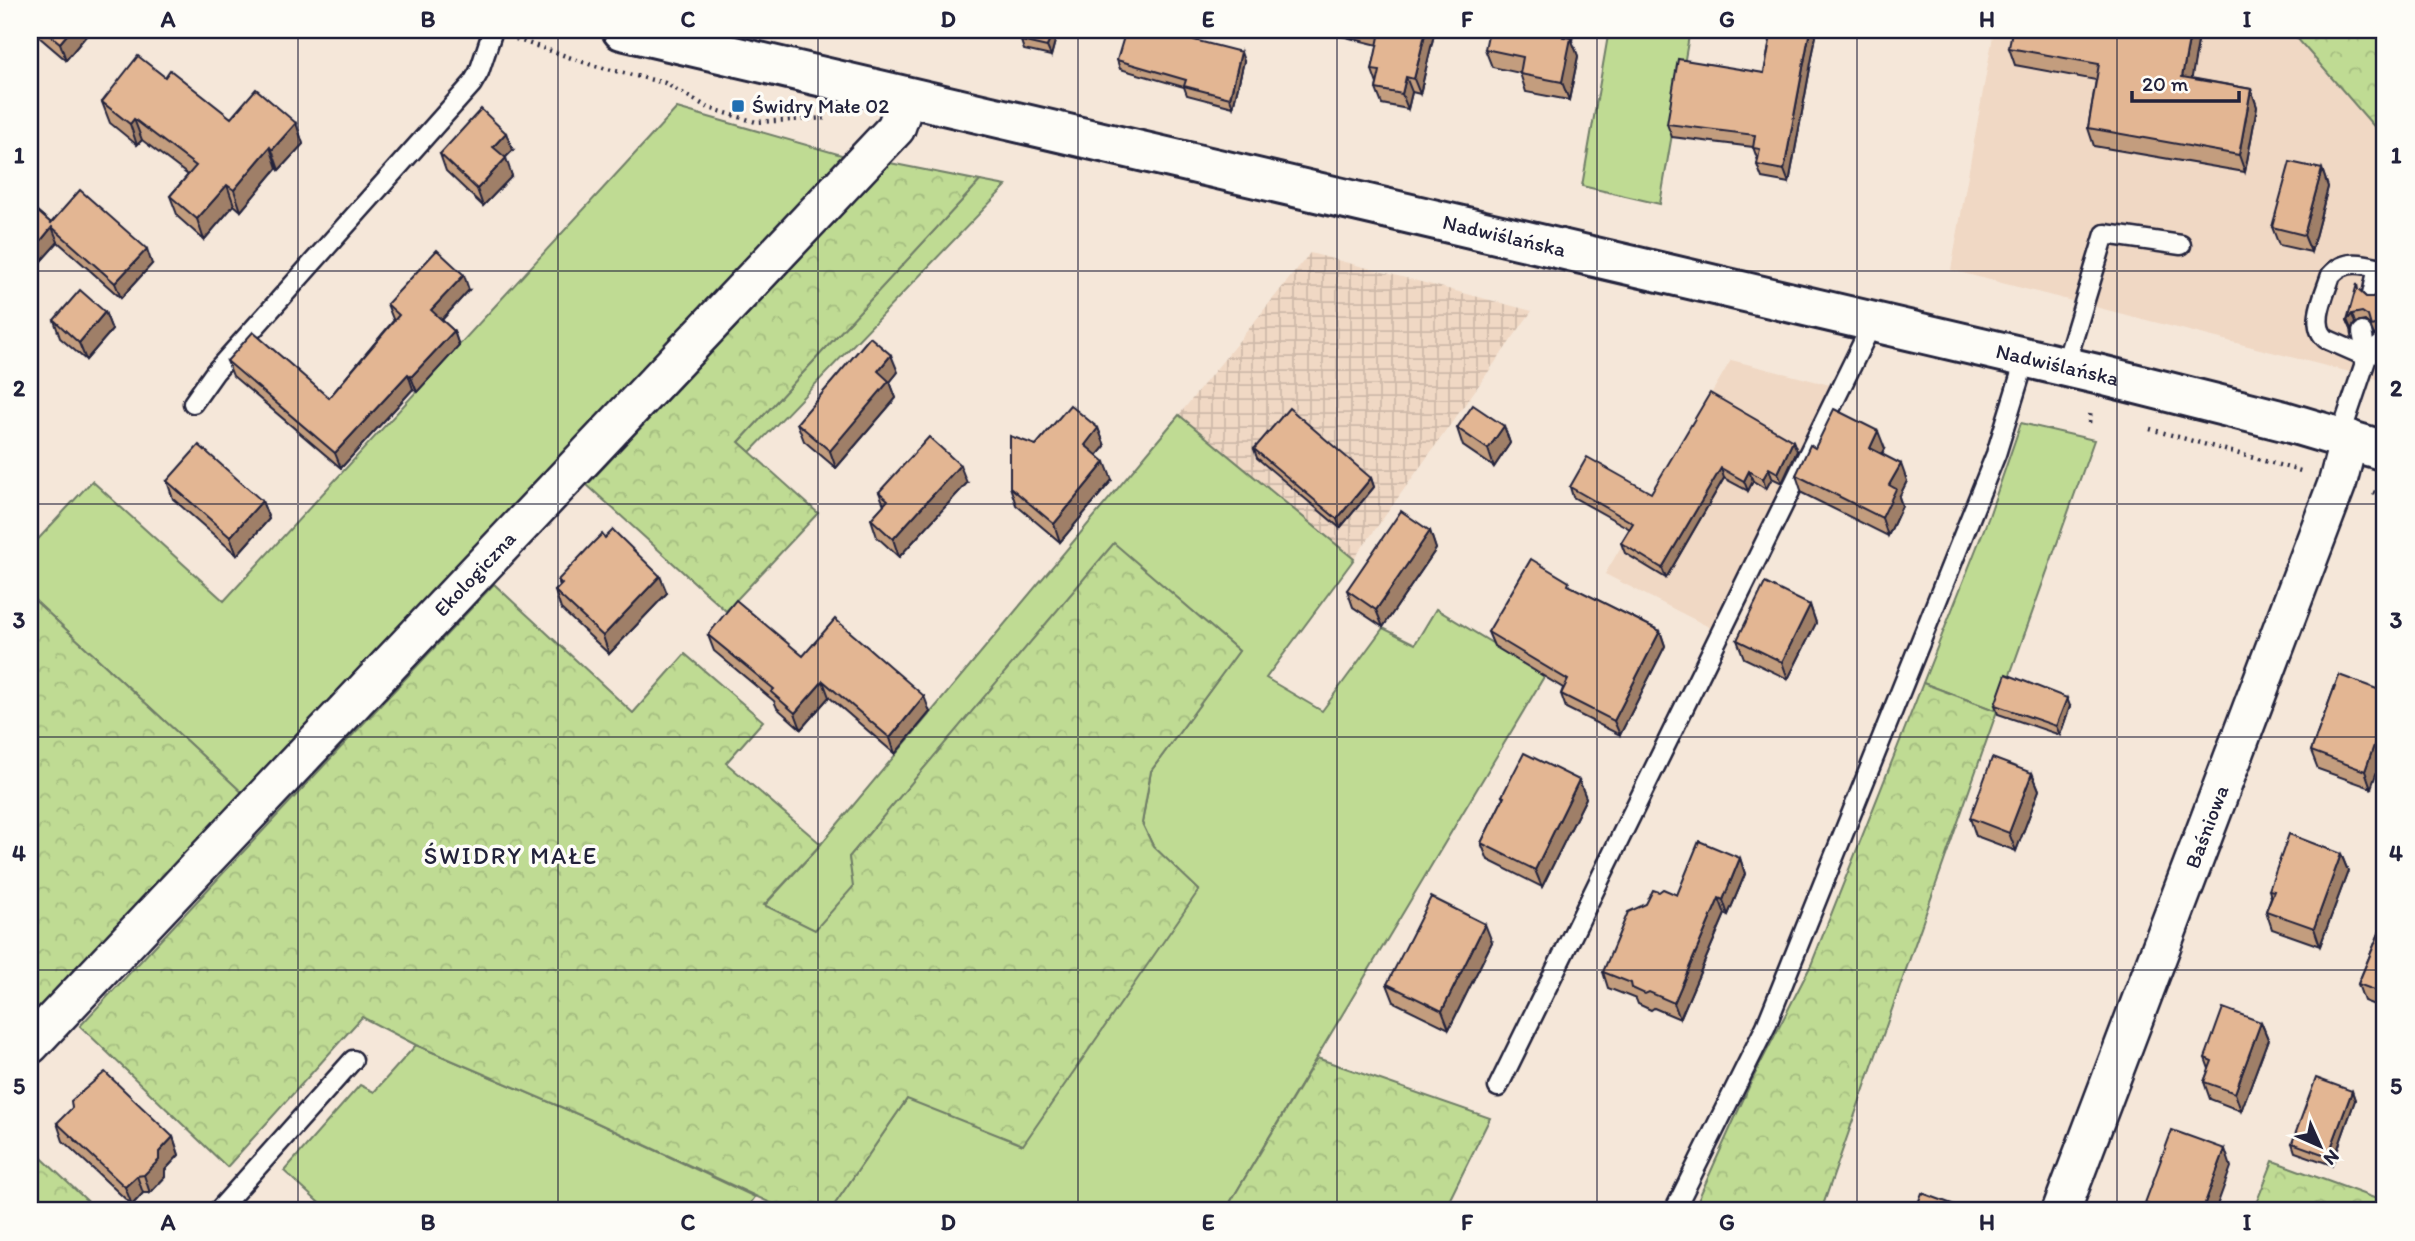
<svg xmlns="http://www.w3.org/2000/svg" width="2415" height="1241" font-family="Itim,sans-serif">
<style>
.built{fill:#f0d8c4}
.industrial{fill:url(#industrial-grid)}
.grass{fill:#bfdb93;stroke:#707e67;stroke-width:2}
.forest{fill:url(#forest-crowns);stroke:#707e67;stroke-width:2}
.lines{fill:none;stroke-linecap:round;stroke-linejoin:round}
.service-casing{stroke:#22223b;stroke-width:23}
.minor-casing{stroke:#22223b;stroke-width:42}
.secondary-casing{stroke:#22223b;stroke-width:44}
.path{stroke:#22223b;stroke-width:4.5;stroke-dasharray:2 5;stroke-linecap:butt}
.service{stroke:#fdfcf7;stroke-width:18}
.minor{stroke:#fdfcf7;stroke-width:37}
.secondary{stroke:#fdfcf7;stroke-width:38}
.wall{fill:#c39d7e;stroke:#22223b;stroke-width:2}
.shaded-wall{fill:#9f7f67;stroke:#22223b;stroke-width:2}
.building{fill:#e3b693;stroke:#22223b;stroke-width:2}
.grid{fill:none;stroke:#22223b;stroke-width:2;stroke-opacity:0.55}
.poi-dot{fill:#1f6fb2;stroke:#fdfcf7;stroke-width:2.5}
.labels{text-anchor:middle;stroke-width:7;stroke-linejoin:round;paint-order:stroke}
.poi-label{font-size:21px;fill:#22223b;stroke:#fdfcf7;text-anchor:start}
.street-label{font-size:21px;fill:#22223b;stroke:#fdfcf7}
.quarter-label{font-size:24px;letter-spacing:2px;fill:#22223b;stroke:#fdfcf7}
.neatline{fill:none;stroke:#22223b;stroke-width:2.5}
.grid-label{font-size:23px;text-anchor:middle;font-weight:bold;fill:#22223b}
</style>
<defs>
<pattern id="industrial-grid" width="8" height="8" patternUnits="userSpaceOnUse" patternTransform="scale(1.75)"><rect width="8" height="8" fill="#f0d8c4"/><path d="M0 4h8M4 0v8" fill="none" stroke="#ceb9a9"/></pattern>
<pattern id="forest-crowns" width="20" height="18" patternUnits="userSpaceOnUse" patternTransform="scale(1.75)"><rect width="20" height="18" fill="#bfdb93"/><path d="M2 6a3 3 0 1 1 6 0M12 15a3 3 0 1 1 6 0" fill="none" stroke="#a4bc80"/></pattern>
</defs>
<rect width="100%" height="100%" fill="#f5e7d9"/>
<filter id="ink" filterUnits="userSpaceOnUse"><feTurbulence type="fractalNoise" baseFrequency=".0143" numOctaves="2"/><feDisplacementMap in="SourceGraphic" scale="14" xChannelSelector="R" yChannelSelector="G"/><feConvolveMatrix kernelMatrix="1 2 1 2 8 2 1 2 1" color-interpolation-filters="sRGB"/></filter>
<g filter="url(#ink)">
<g class="built">
<path d="M1994,30h296l95,109v242l-434,-111z"/>
<path d="M1731,360l99,25 -119,243 -106,-54z"/>
</g>
<path class="industrial" d="M1310,253l222,58 -178,248 -175,-144z"/>
<g class="grass">
<path d="M1609,30h81l-30,174 -78,-18z"/>
<path d="M677,108l175,50 -605,639 -217,-201v-48l62,-67 132,120z"/>
<path d="M980,181l26,5 -256,266 -11,-10z"/>
<path d="M1179,415l175,144 -88,119 56,33 61,-83 32,16 21,-35 109,66 -320,536h-395l77,-112 292,-208 -46,-45 -11,-23 9,-52 88,-120 -125,-107 -265,313 5,30 -38,44 -52,-25 57,-62z"/>
<path d="M2021,423l73,17 -97,271 -74,-28 65,-164z"/>
<path d="M416,1045l173,74 166,78 -10,14h-417l-44,-40 76,-86 14,7z"/>
</g>
<g class="forest">
<path d="M2290,30h95v109z"/>
<path d="M890,163l90,18 -241,261 79,71 -92,98 -139,-126z"/>
<path d="M1114,543l125,108 -88,120 -9,52 11,23 46,44 -176,255 -116,-46 -77,112h-42l-199,-92 -173,-74 -54,-28 -135,150 -147,-141 414,-442 139,129 52,-59 78,67 -37,42 95,81 -57,61 51,25 38,-43 -4,-30z"/>
<path d="M30,596l217,201 -217,228z"/>
<path d="M1923,683l74,28 -176,500h-128l59,-131 59,-115z"/>
<path d="M1317,1058l173,60 -46,93h-219z"/>
<path d="M30,1147l68,64h-68z"/>
<path d="M2273,1161l112,41v9h-132z"/>
</g>
<g class="lines">
<defs>
<g id="service">
<path d="M2372,295l6,-28"/>
<path d="M2362,332l5,25"/>
<path d="M2367,357l-41,-18c-17,-15 -1,-45 5,-64 15,-17 34,-11 54,-6"/>
<path d="M2065,366l40,-132 76,11"/>
<path d="M193,403l22,-31 257,-288 7,-12 14,-42"/>
<path d="M2340,437l27,-80 18,-16"/>
<path d="M1498,1087l375,-765"/>
<path d="M218,1211l135,-151"/>
<path d="M1674,1211l92,-185 230,-572 30,-97"/>
</g>
<g id="minor">
<path id="s1" d="M30,1045l866,-917 11,-31"/>
<path id="s2" d="M2061,1211l277,-730 11,-42"/>
</g>
<g id="secondary">
<path id="s3" d="M622,30l1479,345 183,46 101,30"/>
</g>
</defs>
<use href="#service" class="service-casing"/>
<use href="#minor" class="minor-casing"/>
<use href="#secondary" class="secondary-casing"/>
<g class="path">
<path d="M516,39l79,27 70,17 44,25 47,14 72,-4"/>
<path d="M2089,423l2,-13"/>
<path d="M2150,429l154,43"/>
<path d="M2373,492l12,5"/>
</g>
<use href="#service" class="service"/>
<use href="#minor" class="minor"/>
<use href="#secondary" class="secondary"/>
</g>
<g class="wall">
<path d="M30,30h61l-25,30 -34,-29 -2,3z"/>
<path d="M1024,30h34l-7,26 -27,-6 -3,-9z"/>
<path d="M1298,30h137l-15,64 -8,-2 -4,17 -26,-5 -6,-15 1,-5 -5,-14 6,-25 -61,-15 -1,4z"/>
<path d="M1772,30h45l-28,153 -27,-5 -5,-13 1,-4 -5,-14 -81,-10 -5,-13 97,-51z"/>
<path d="M1164,33l80,28 -11,46 -46,-12 -3,-8 -64,-18 -3,-9z"/>
<path d="M2199,36l-8,42 60,11 6,18 -12,65 -151,-26 -6,-18 8,-48 -81,-15 -6,-17z"/>
<path d="M1572,41l6,15 -9,44 -43,-8 -6,-19 -28,-6 -7,-18z"/>
<path d="M165,77l66,41 65,5 7,21 -24,26 -2,-2 -36,43 -7,-6 -30,35 -26,-23 -8,-21 18,-21 -46,-35 -5,5 -27,-22 -8,-21z"/>
<path d="M513,150l-8,8 7,18 -29,30 -37,-35 -6,-17z"/>
<path d="M2322,169l6,18 -17,65 -32,-7 -7,-18z"/>
<path d="M30,205l21,18 101,41 -31,34 -63,-56 -24,27 -4,-3z"/>
<path d="M469,290l-27,30 12,11 5,15 -42,46 -4,-3 -72,79 -108,-92 -6,-15 102,37 65,-78 -1,-1 -6,-15z"/>
<path d="M2385,290v41l-11,4 -4,-10 -5,-4 -10,2 -4,6 -4,-9 14,-28 5,5h7z"/>
<path d="M105,312l7,18 -26,30 -26,-22 -6,-18z"/>
<path d="M898,372l-8,10 6,16 -60,70 -32,-27 -7,-18z"/>
<path d="M1504,426l6,17 -16,24 -31,-21 -6,-18z"/>
<path d="M1098,428l7,18 -8,9 15,25 -52,62 -44,-37 -6,-18 26,-42z"/>
<path d="M1793,441l4,10 -15,32 -10,-5 -6,11 -13,-8 -5,10 -24,-13 -58,100 -41,-25 -4,-10 9,-14 -57,-32 -3,-10 81,6z"/>
<path d="M1815,448l70,1 -3,5 25,27 -8,16 3,9 -14,30 -86,-43 -6,-18z"/>
<path d="M1254,449l117,29 3,9 -34,41 -83,-70z"/>
<path d="M167,481l95,20 7,18 -32,36 -64,-56z"/>
<path d="M967,483l-68,74 -22,-20 -6,-18 13,-14 -5,-13z"/>
<path d="M1430,531l6,18 -53,78 -30,-20 -6,-17z"/>
<path d="M558,580l109,13 -58,61 -48,-45 -6,-18 5,-5z"/>
<path d="M1571,587l89,44 5,15 -45,89 -54,-27 -5,-14 2,-6 -69,-42 -6,-14z"/>
<path d="M1810,605l6,18 -28,56 -44,-21 -7,-18z"/>
<path d="M708,635l95,21 127,56 -35,42 -66,-57 -28,32 -24,-21 -3,-7 -60,-50z"/>
<path d="M2339,675l32,113 -53,-19 -7,-18z"/>
<path d="M1995,705l75,1 -10,29 -62,-21z"/>
<path d="M2032,773l7,17 -23,61 -40,-15 -6,-18z"/>
<path d="M1579,780l7,18 -44,89 -54,-27 -7,-17 22,-44 -1,-3z"/>
<path d="M2341,854l7,17 -28,75 -48,-17 -6,-18 5,-14 -2,-7z"/>
<path d="M1740,858l5,16 -17,41 -3,-1 -45,105 -26,-11 -3,2 -13,-6 -2,-5 -28,-11 -5,-16 43,-68 13,-12 18,3z"/>
<path d="M2385,919v90l-21,-8 -6,-17z"/>
<path d="M1492,942l-43,87 -55,-27 -7,-18z"/>
<path d="M2261,1022l7,17 -27,72 -31,-12 -6,-17 5,-13 -4,-11z"/>
<path d="M2352,1091l3,9 -23,65 -37,-13 -3,-9z"/>
<path d="M57,1123l116,14 6,18 -14,15v7l-15,16h-7l-11,12 -69,-64z"/>
</g>
<g class="shaded-wall">
<path d="M71,30h20l-25,30 -6,-17z"/>
<path d="M1052,30h6l-7,26 -4,-9z"/>
<path d="M1426,30h9l-15,64 -6,-15z"/>
<path d="M1564,30h10l-2,11 6,15 -9,44 -7,-18 1,-45z"/>
<path d="M1810,30h7l-28,153 -5,-13z"/>
<path d="M2191,30h6l2,6 -10,58 -7,-17z"/>
<path d="M1241,52l3,9 -11,46 -3,-9z"/>
<path d="M1406,77l6,15 -4,17 -6,-15z"/>
<path d="M2251,89l6,18 -12,65 -6,-17z"/>
<path d="M134,119l8,21 -5,5 -7,-21z"/>
<path d="M296,123l7,21 -24,26 -7,-20z"/>
<path d="M506,133l7,17 -14,14 -6,-17z"/>
<path d="M270,147l7,21 -36,43 -7,-21z"/>
<path d="M506,158l6,18 -29,30 -6,-17z"/>
<path d="M2322,169l6,18 -17,65 -7,-17z"/>
<path d="M227,185l7,20 -30,35 -7,-21z"/>
<path d="M52,227l6,15 -24,27 -4,-12v-3z"/>
<path d="M147,249l5,15 -31,34 -6,-15z"/>
<path d="M464,275l5,15 -32,35 -6,-15z"/>
<path d="M105,312l7,18 -26,30 -7,-17z"/>
<path d="M2352,314l3,9 -4,6 -4,-9z"/>
<path d="M454,331l5,15 -42,46 -6,-15z"/>
<path d="M891,355l7,17 -8,10 6,16 -60,70 -6,-17 48,-80z"/>
<path d="M408,374l5,15 -72,79 -6,-15z"/>
<path d="M1504,426l6,17 -16,24 -6,-18z"/>
<path d="M1098,428l7,18 -14,17 -6,-18z"/>
<path d="M1878,431l7,18 -9,16 -6,-17z"/>
<path d="M1793,441l4,10 -15,32 -4,-10z"/>
<path d="M1105,462l7,18 -52,62 -6,-18z"/>
<path d="M1901,464l6,17 -8,16 3,9 -14,30 -6,-18 7,-33z"/>
<path d="M960,465l7,18 -68,74 -6,-18z"/>
<path d="M1721,468l3,10 -58,100 -4,-10z"/>
<path d="M1769,468l3,10 -6,11 -3,-10z"/>
<path d="M1749,471l4,10 -5,10 -4,-10z"/>
<path d="M1371,478l3,9 -34,41 -3,-9z"/>
<path d="M262,501l7,18 -32,36 -7,-18z"/>
<path d="M1430,531l6,18 -53,78 -7,-17z"/>
<path d="M660,576l7,17 -58,61 -6,-18z"/>
<path d="M1810,605l6,18 -28,56 -6,-17z"/>
<path d="M1660,631l5,15 -45,89 -6,-14z"/>
<path d="M823,681l6,16 -28,32 -6,-16z"/>
<path d="M924,696l6,16 -35,42 -5,-16z"/>
<path d="M2067,698l3,8 -10,29 -4,-9z"/>
<path d="M2385,714v35l-14,39 -6,-17z"/>
<path d="M2032,773l7,17 -23,61 -7,-18z"/>
<path d="M1579,780l7,18 -44,89 -7,-17z"/>
<path d="M2341,854l7,17 -28,75 -6,-18z"/>
<path d="M1740,858l5,16 -17,41 -5,-15z"/>
<path d="M1719,898l6,16 -45,105 -6,-16z"/>
<path d="M1485,924l7,18 -43,87 -7,-18z"/>
<path d="M2261,1022l7,17 -27,72 -6,-18z"/>
<path d="M2352,1091l3,9 -23,65 -4,-9z"/>
<path d="M173,1137l6,18 -14,15v7l-15,16 -6,-18 15,-23z"/>
<path d="M2225,1149l6,18 -16,44h-13z"/>
<path d="M137,1176l6,17 -11,12 -7,-18z"/>
</g>
<g class="building">
<path d="M44,30h27l-11,13z"/>
<path d="M1024,30h28l-5,17 -26,-6z"/>
<path d="M1126,30h33v1l82,21 -11,46 -46,-12 2,-6 -69,-20z"/>
<path d="M1372,30h54l-12,49 -8,-2 -4,17 -26,-5 4,-18 -8,-1 8,-38z"/>
<path d="M1489,30h75l-1,7 8,1 -9,44 -42,-8 3,-17 -38,-8z"/>
<path d="M1772,30h38l-26,140 -27,-5 3,-16 -7,-1 2,-13 -88,-11 11,-65 86,14z"/>
<path d="M2012,30h179l-9,47 69,12 -12,66 -151,-27 11,-64 -90,-16z"/>
<path d="M138,56l27,21 5,-7 61,48 25,-29 40,34 -24,27 -2,-3 -36,43 -7,-5 -30,34 -27,-23 26,-30 -62,-47 -4,5 -28,-22z"/>
<path d="M481,109l25,24 -13,14 13,11 -29,31 -37,-35z"/>
<path d="M2290,162l32,7 -18,66 -32,-8z"/>
<path d="M80,190l67,59 -32,34 -63,-56 -22,27v-49l21,18z"/>
<path d="M437,250l27,25 -33,35 23,21 -43,46 -3,-3 -73,79 -108,-92 26,-29 76,66 70,-83 -12,-11z"/>
<path d="M2357,284l1,6 8,7h7l7,-8 5,1v32l-14,4 -3,-10 -6,-4 -10,2 -5,6z"/>
<path d="M80,290l25,22 -26,31 -25,-23z"/>
<path d="M870,337l21,18 -13,16 11,10 -59,70 -33,-28z"/>
<path d="M1710,393l83,48 -15,32 -9,-5 -6,11 -14,-8 -5,10 -23,-13 -59,100 -41,-25 12,-20 -63,-36 17,-30 64,36z"/>
<path d="M1070,405l28,23 -13,17 20,17 -51,62 -44,-37v-51l26,9z"/>
<path d="M1473,405l31,21 -16,23 -31,-21z"/>
<path d="M1289,408l82,70 -34,41 -83,-70z"/>
<path d="M1834,409l44,22 -8,17 31,16 -12,21 7,4 -14,29 -86,-43 14,-30 5,3z"/>
<path d="M929,437l31,28 -67,74 -22,-20 17,-19 -9,-8z"/>
<path d="M199,445l63,56 -32,36 -63,-56z"/>
<path d="M1401,511l29,20 -54,79 -29,-20z"/>
<path d="M613,530l47,46 -57,60 -48,-45 7,-7 -4,-4 36,-38 8,-8 3,4z"/>
<path d="M1531,559l38,23 -1,3 92,46 -46,90 -53,-27 7,-14 -80,-48z"/>
<path d="M1765,583l45,22 -28,57 -45,-22z"/>
<path d="M736,600l67,56 32,-37 89,77 -34,42 -67,-57 -28,32 -24,-21 3,-3 -66,-54z"/>
<path d="M2006,674l61,24 -11,28 -61,-21z"/>
<path d="M2339,675l46,17v22l-20,57 -54,-20z"/>
<path d="M1524,753l55,27 -44,90 -54,-27 23,-46 -2,-1z"/>
<path d="M1992,758l40,15 -23,60 -39,-15z"/>
<path d="M2289,834l52,20 -27,74 -48,-17 8,-20 -5,-1z"/>
<path d="M1699,841l41,17 -17,42 -4,-2 -45,105 -25,-11 -4,2 -13,-6 -1,-5 -28,-11 25,-60 18,-8 7,-14 6,2 4,-3 14,6z"/>
<path d="M1431,897l54,27 -43,87 -55,-27z"/>
<path d="M2385,919v75l-27,-10z"/>
<path d="M2223,1008l38,14 -26,71 -31,-11 8,-21 -7,-3z"/>
<path d="M105,1072l68,65 -14,15v8l-15,15 -7,1 -12,11 -68,-64 15,-15 -1,-7z"/>
<path d="M2316,1078l36,13 -24,65 -36,-13z"/>
<path d="M2172,1130l53,19 -23,62h-55l2,-6 -4,-2z"/>
<path d="M1922,1193l49,18h-56z"/>
</g>
</g>
<path class="grid" d="M298,30v1181M558,30v1181M818,30v1181M1078,30v1181M1337,30v1181M1597,30v1181M1857,30v1181M2117,30v1181M30,271h2355M30,504h2355M30,737h2355M30,970h2355"/>
<rect class="poi-dot" x="731" y="99" width="14" height="14" rx="3.5"/>
<g class="labels">
<g class="poi-label">
<text x="752" y="113">Świdry Małe 02</text>
</g>
<g class="street-label">
<text dy="7" stroke="none"><textPath href="#s3" startOffset="906">Nadwiślańska</textPath></text>
<text dy="7" stroke="none"><textPath href="#s3" startOffset="1474">Nadwiślańska</textPath></text>
<text dy="7" stroke="none"><textPath href="#s1" startOffset="648">Ekologiczna</textPath></text>
<text dy="7" stroke="none"><textPath href="#s2" startOffset="411">Baśniowa</textPath></text>
</g>
<g class="quarter-label">
<text x="511" y="864">ŚWIDRY MAŁE</text>
</g>
</g>
<rect width="2415" height="1241" fill="none" stroke="#fdfcf7" stroke-width="77"/>
<g transform="translate(2320 1146) rotate(135)" stroke="#fdfcf7" stroke-width="5" paint-order="stroke">
<path d="M0-5L12 26L0 18L-12 26Z" fill="#22223b"/>
<text y="-10" font-size="19" font-weight="bold" text-anchor="middle" fill="#22223b">N</text>
</g>
<path d="M2132 91v10h107v-10" fill="none" stroke="#22223b" stroke-width="3.5"/>
<text x="2142" y="91" font-size="21" fill="#22223b" stroke="#fdfcf7" stroke-width="5" paint-order="stroke">20 m</text>
<rect x="38" y="38" width="2338" height="1164" class="neatline"/>
<g class="grid-label">
<text x="168" y="27">A</text>
<text x="428" y="27">B</text>
<text x="688" y="27">C</text>
<text x="948" y="27">D</text>
<text x="1208" y="27">E</text>
<text x="1467" y="27">F</text>
<text x="1727" y="27">G</text>
<text x="1987" y="27">H</text>
<text x="2247" y="27">I</text>
<text x="19" y="163">1</text>
<text x="2396" y="163">1</text>
<text x="19" y="396">2</text>
<text x="2396" y="396">2</text>
<text x="19" y="628">3</text>
<text x="2396" y="628">3</text>
<text x="19" y="861">4</text>
<text x="2396" y="861">4</text>
<text x="19" y="1094">5</text>
<text x="2396" y="1094">5</text>
<text x="168" y="1230">A</text>
<text x="428" y="1230">B</text>
<text x="688" y="1230">C</text>
<text x="948" y="1230">D</text>
<text x="1208" y="1230">E</text>
<text x="1467" y="1230">F</text>
<text x="1727" y="1230">G</text>
<text x="1987" y="1230">H</text>
<text x="2247" y="1230">I</text>
</g>
</svg>
